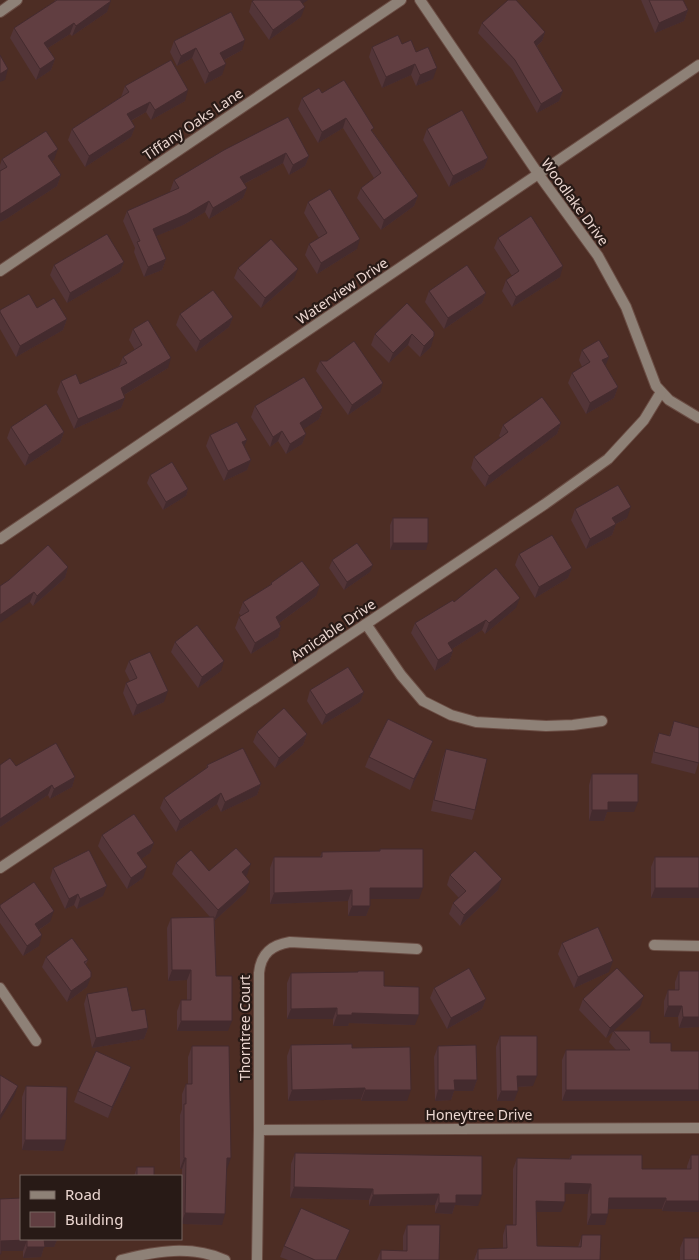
<svg xmlns="http://www.w3.org/2000/svg" width="699" height="1260" font-family="'Noto Sans',sans-serif">
<style>
.lines{fill:none;stroke-linecap:round;stroke-linejoin:round}
.street-casing{stroke:#6a4c43;stroke-width:12}
.street{stroke:#8e8177;stroke-width:10}
.wall{fill:#533538}
.shaded-wall{fill:#442b2e}
.building{fill:#613e41;stroke:#442b2e}
.labels{text-anchor:middle;stroke-width:4.5;stroke-linejoin:round;paint-order:stroke}
.street-label{font-size:14px;fill:#ecd7d1;stroke:#281a16}
</style>
<rect width="100%" height="100%" fill="#4d2d24"/>
<g class="lines">
<defs>
<g id="street">
<path d="M420,0l119,175 59,81 28,51 30,79 13,14 30,18"/>
<path d="M0,12l17,-12"/>
<path d="M0,271l401,-271"/>
<path d="M0,539l699,-474"/>
<path d="M366,624l35,51 22,26 28,14 25,7 70,4 27,-1 29,-4"/>
<path d="M0,868l366,-244 179,-120 63,-45 36,-39 17,-28"/>
<path d="M654,945l45,1"/>
<path d="M0,988l36,53"/>
<path d="M259,1130l440,-2"/>
<path d="M121,1260c35,-9 70,-15 104,0"/>
<path d="M257,1260l2,-130v-157c2,-20 13,-28 31,-31l127,7"/>
</g>
</defs>
<use href="#street" class="street-casing"/>
<use href="#street" class="street"/>
</g>
<g class="wall">
<path d="M55,0h55l-3,12 -35,24 -2,-2 -22,14 7,11 -4,11 -15,10 -26,-42 4,-10 40,-26z"/>
<path d="M641,0h42l5,10 -4,11 -29,12z"/>
<path d="M252,1l49,16 -32,23 -20,-28z"/>
<path d="M482,23l63,9 -3,9 -5,5 26,45 -4,10 -22,12 -25,-44 -34,-36z"/>
<path d="M174,41l68,9 -18,10 -2,15 -17,9 -13,-26 -15,8 -7,-14z"/>
<path d="M402,44l14,8 17,27 -17,7 -5,-11 -29,13 -13,-31 3,-10z"/>
<path d="M125,86l60,15 -34,19 -5,-8 -15,9 4,6 -4,10 -46,30 -17,-27 4,-11 49,-32z"/>
<path d="M322,93l51,39 45,64 -4,10 -33,24 -24,-32 4,-10 13,-10 -31,-50 -25,15 -20,-34 4,-11z"/>
<path d="M288,117l21,39 -4,10 -16,9 -6,-12 -39,21 3,4 -4,10 -34,21 -4,-7 -22,13 -27,11 10,23 -4,11 -18,7 -10,-25 1,-4 -12,-27 4,-10 44,-19 -1,-1 4,-11z"/>
<path d="M427,129l61,29 -4,10 -35,19 -26,-47z"/>
<path d="M2,159l52,1 -2,1 9,14 -4,11 -51,33 -6,3v-57z"/>
<path d="M308,202l49,47 -40,25 -12,-19 4,-11 10,-6 -15,-25z"/>
<path d="M498,238l62,39 -48,30 -10,-16 4,-11 6,-4 -18,-28z"/>
<path d="M124,262l-4,10 -53,31 -17,-28 4,-10z"/>
<path d="M238,268l56,11 -33,29 -27,-30z"/>
<path d="M429,291l57,2 -4,10 -38,26 -19,-27z"/>
<path d="M407,303l24,44 -11,10 -12,-12 -19,18 -18,-18 4,-11z"/>
<path d="M37,308l30,11 -4,11 -47,27 -16,-28v-19z"/>
<path d="M180,314l53,3 -4,10 -33,25 -20,-27z"/>
<path d="M133,329l35,39 -44,27 1,3 -4,10 -47,21 -17,-37 4,-11 19,3 39,-18 4,-9 12,-7 -6,-10z"/>
<path d="M582,350l27,7 -4,8 13,22 -4,11 -28,16 -18,-31 4,-10 10,-6 -3,-7z"/>
<path d="M320,361l60,32 -32,22 -32,-44z"/>
<path d="M255,406l68,2 -4,11 -16,10 3,5 -4,10 -16,10 -8,-13 -8,6 -19,-30z"/>
<path d="M561,423l-4,11 -72,53 -14,-19 3,-11 27,-19 -2,-2 4,-11z"/>
<path d="M11,427l53,5 -4,11 -35,23 -18,-28z"/>
<path d="M210,435l41,25 -4,10 -23,11 -18,-35z"/>
<path d="M150,475l38,14 -2,7 -23,14 -16,-27z"/>
<path d="M575,509l52,9 -11,6 -4,11 -26,14 -15,-29z"/>
<path d="M393,518l33,32h-36v-25z"/>
<path d="M519,554l53,14 -4,10 -33,20 -20,-33z"/>
<path d="M332,561l38,11 -26,18 -15,-22z"/>
<path d="M68,567l-3,11 -32,28 -3,-4 -30,-16z"/>
<path d="M271,583l45,13 -37,27 2,4 -3,10 -27,17 -16,-26 4,-11 2,-1 -2,-3 4,-11 27,-17z"/>
<path d="M454,602l62,6 -31,26 -3,-4 -30,19 1,2 -4,11 -14,9 -24,-38 4,-10z"/>
<path d="M175,642l46,29 -23,17 -27,-36z"/>
<path d="M129,661l35,41 -31,14 -10,-23 3,-10 4,-2 -5,-10z"/>
<path d="M310,690l54,2 -4,10 -38,23 -15,-24z"/>
<path d="M674,721l25,40 -4,13 -44,-11 4,-19 4,-11 10,3z"/>
<path d="M257,732l50,2 -4,11 -28,23 -22,-26z"/>
<path d="M433,741l-4,11 -19,38 -45,-23 4,-10z"/>
<path d="M446,749l29,61 -3,10 -41,-9 11,-51z"/>
<path d="M0,765l16,1 59,11 -3,10 -22,12 -2,-4 -48,32z"/>
<path d="M207,765l54,19 -4,11 -36,17 -4,-8 -41,28 -16,-24 4,-10 42,-29z"/>
<path d="M592,774l42,38h-27l-3,9h-15v-36z"/>
<path d="M102,835l52,8 -4,10 -9,6 2,19 -16,11 -29,-43z"/>
<path d="M380,849l39,50h-49v7l-4,10h-18v-15l-78,3v-36l4,-11h46l2,-5 57,-1z"/>
<path d="M655,857l44,41h-48v-31z"/>
<path d="M176,863l33,8 38,4 -2,1 1,16 -31,28 1,56 12,55h-51v-20l4,-11h6v-20l-19,1 -1,-53 4,-10 39,-1 -38,-43z"/>
<path d="M53,868l50,28 -26,13 -3,-4 -9,4 -15,-31z"/>
<path d="M450,875l48,15 -38,36 -11,-12 4,-11 6,-5 -12,-13z"/>
<path d="M0,905l50,17 -11,8v16l-16,10 -23,-33z"/>
<path d="M562,943l47,29 -35,16 -16,-34z"/>
<path d="M46,957l42,3 -2,4 1,23 -20,15 -25,-35z"/>
<path d="M679,971h20v56l-20,1 -1,-11h-14v-16l4,-11h7v-8z"/>
<path d="M291,973l93,13 31,39 -66,-2 -1,3h-15v-7h-46v-36z"/>
<path d="M434,988l52,11 -4,10 -35,20 -17,-31z"/>
<path d="M87,994l61,34 -4,11 -52,9 -8,-44z"/>
<path d="M583,999l57,8 -27,24 37,12 -88,58v-41l4,-10h50l-7,-8 4,-10 -7,6 -27,-28z"/>
<path d="M500,1036l33,50 -15,1 -4,14h-17l-1,-54z"/>
<path d="M291,1045l61,3 55,53h-46v-2l-73,2 -1,-45z"/>
<path d="M192,1046l34,123 -4,56 -41,-1 1,-55h-2v-54l2,-6v-15l4,-10h2v-27z"/>
<path d="M438,1046l39,34 -4,11h-19l-3,9 -16,1 -1,-44z"/>
<path d="M131,1067l-4,11 -19,40 -34,-16 4,-11z"/>
<path d="M26,1086l37,65 -41,-1v-53z"/>
<path d="M295,1153l183,53 -23,-1 -3,9 -17,-1v-8l-66,1v-6l-79,-2 1,-34z"/>
<path d="M571,1155l71,14h45v-3l4,-11 8,57 -37,-1v-2h-54l-3,16h-18l1,-31h-23l-4,18h-25l1,34 41,1 4,-12 18,25h-126l4,-11 25,-1v-13l3,-10h7v-56l4,-11 52,1z"/>
<path d="M137,1167l17,9h-20z"/>
<path d="M0,1199l21,40h57l-1,1h-20l-3,7h-10l-3,10 -18,1v-7h-22z"/>
<path d="M407,1225l32,35h-62l4,-10 22,1v-15z"/>
<path d="M684,1238l15,22h-19v-12z"/>
<path d="M346,1240l-9,20h-49l-8,-3 4,-11z"/>
</g>
<g class="shaded-wall">
<path d="M298,0h10l-13,9z"/>
<path d="M111,1l-4,11 -35,24 4,-10z"/>
<path d="M305,7l-4,10 -32,23 4,-10z"/>
<path d="M688,10l-4,11 -29,12 4,-10z"/>
<path d="M74,23l-4,11 -30,19 4,-10z"/>
<path d="M545,32l-3,9 -11,10 3,-9z"/>
<path d="M245,40l-3,10 -26,14 4,-11z"/>
<path d="M196,48l-4,10 -15,8 4,-10z"/>
<path d="M55,59l-4,11 -15,10 4,-11z"/>
<path d="M226,64l-4,11 -17,9 4,-11z"/>
<path d="M415,64l-4,11 -29,13 4,-11z"/>
<path d="M437,68l-4,11 -17,7 4,-11z"/>
<path d="M8,69l-3,11 -5,2v-8z"/>
<path d="M188,90l-3,11 -34,19 4,-10z"/>
<path d="M563,91l-4,10 -22,12 4,-9z"/>
<path d="M150,102l-4,10 -23,13 4,-11z"/>
<path d="M346,118l-3,10 -25,15 4,-11z"/>
<path d="M135,127l-4,10 -46,30 4,-11z"/>
<path d="M58,149l-4,11 -10,6 4,-10z"/>
<path d="M286,153l-3,10 -47,25 4,-11z"/>
<path d="M309,156l-4,10 -16,9 4,-10z"/>
<path d="M488,158l-4,10 -35,19 4,-11z"/>
<path d="M61,175l-4,11 -51,33 -6,3v-8z"/>
<path d="M247,188l-4,10 -34,21 4,-11z"/>
<path d="M418,196l-4,10 -33,24 3,-10z"/>
<path d="M209,201l-4,11 -22,13 -34,14 4,-10z"/>
<path d="M360,239l-3,10 -40,25 4,-11z"/>
<path d="M166,259l-4,11 -18,7 4,-10z"/>
<path d="M124,262l-4,10 -53,31 3,-10z"/>
<path d="M563,266l-3,11 -48,30 4,-10z"/>
<path d="M298,269l-4,10 -33,29 4,-10z"/>
<path d="M486,293l-4,10 -38,26 4,-11z"/>
<path d="M233,317l-4,10 -33,25 4,-11z"/>
<path d="M67,319l-4,11 -47,27 4,-11z"/>
<path d="M412,334l-4,11 -19,18 4,-10z"/>
<path d="M434,336l-3,11 -11,10 4,-11z"/>
<path d="M609,357l-4,10 -3,-7z"/>
<path d="M171,358l-3,10 -51,31 4,-11z"/>
<path d="M383,383l-3,10 -32,22 4,-10z"/>
<path d="M618,387l-4,11 -28,16 4,-11z"/>
<path d="M125,398l-4,10 -47,21 4,-10z"/>
<path d="M323,408l-4,11 -23,15 4,-11z"/>
<path d="M561,423l-4,11 -72,53 4,-11z"/>
<path d="M282,431l-4,10 -8,6 3,-10z"/>
<path d="M64,432l-4,11 -35,23 4,-11z"/>
<path d="M306,434l-4,10 -16,10 4,-10z"/>
<path d="M247,440l-4,10 -1,-8z"/>
<path d="M251,460l-4,10 -23,11 4,-10z"/>
<path d="M188,489l-2,7 -23,14 3,-8z"/>
<path d="M631,507l-4,11 -19,10 4,-10z"/>
<path d="M616,524l-4,11 -26,14 4,-10z"/>
<path d="M393,543h35l-2,7h-36z"/>
<path d="M373,565l-3,7 -26,18 3,-8z"/>
<path d="M68,567l-3,11 -32,28 4,-10z"/>
<path d="M572,568l-4,10 -33,20 4,-11z"/>
<path d="M320,585l-4,11 -44,32 4,-11z"/>
<path d="M34,592l-4,10 -30,21v-8z"/>
<path d="M520,598l-4,10 -31,26 4,-11z"/>
<path d="M486,620l-4,10 -38,24 4,-11z"/>
<path d="M281,627l-3,10 -27,17 4,-11z"/>
<path d="M453,651l-4,11 -14,9 3,-11z"/>
<path d="M224,661l-3,10 -23,17 4,-11z"/>
<path d="M168,691l-4,11 -31,14 4,-11z"/>
<path d="M364,692l-4,10 -38,23 4,-10z"/>
<path d="M307,734l-4,11 -28,23 4,-10z"/>
<path d="M433,741l-4,11 -19,38 4,-11z"/>
<path d="M75,777l-3,10 -22,12 4,-10z"/>
<path d="M261,784l-4,11 -36,17 4,-10z"/>
<path d="M52,785l-4,10 -48,32v-8z"/>
<path d="M221,793l-4,11 -41,28 4,-11z"/>
<path d="M608,802h30l-4,10h-27l-3,9h-15l3,-11z"/>
<path d="M154,843l-4,10 -16,11 3,-11z"/>
<path d="M251,864l-4,11 -9,8 4,-11z"/>
<path d="M147,867l-4,11 -16,11 4,-11z"/>
<path d="M502,879l-4,11 -38,36 4,-11z"/>
<path d="M250,882l-4,10 -32,29 4,-11z"/>
<path d="M107,886l-4,10 -26,13 3,-10z"/>
<path d="M370,888h53l-4,11h-53z"/>
<path d="M655,888h44v10h-48z"/>
<path d="M352,890l-4,11 -78,3 4,-11z"/>
<path d="M78,894l-4,11 -9,4 4,-10z"/>
<path d="M352,906h18l-4,10h-18z"/>
<path d="M54,911l-4,11 -19,13 4,-11z"/>
<path d="M42,935l-3,11 -16,10 4,-10z"/>
<path d="M613,961l-4,11 -35,16 4,-11z"/>
<path d="M172,970h19l-4,10 -19,1z"/>
<path d="M91,977l-4,10 -20,15 4,-11z"/>
<path d="M644,996l-4,11 -34,31 4,-10z"/>
<path d="M486,999l-4,10 -35,20 4,-11z"/>
<path d="M668,1006h14l-4,11h-14z"/>
<path d="M337,1008l-4,11h-46l4,-10z"/>
<path d="M352,1013l67,2 -4,10 -66,-2 -1,3h-15l4,-11z"/>
<path d="M683,1017h16v10l-20,1z"/>
<path d="M181,1021h51l-4,10h-51z"/>
<path d="M148,1028l-4,11 -52,9 4,-10z"/>
<path d="M131,1067l-4,11 -19,40 4,-11z"/>
<path d="M517,1076h20l-4,10 -19,1z"/>
<path d="M454,1080h23l-4,11h-19l-3,9 -16,1 3,-11z"/>
<path d="M18,1086l-4,11 -14,23v-4z"/>
<path d="M365,1088l-4,11 -73,2 4,-11z"/>
<path d="M365,1090h46l-4,11h-46z"/>
<path d="M566,1090h133v11h-137z"/>
<path d="M501,1091h17l-4,10h-17z"/>
<path d="M25,1140h41l-3,11 -41,-1z"/>
<path d="M184,1158h2l-4,11h-2z"/>
<path d="M227,1158h4l-4,11z"/>
<path d="M565,1183l26,1 -3,10h-27z"/>
<path d="M294,1187l79,2 -4,11 -79,-2z"/>
<path d="M439,1194l-4,11 -66,1 4,-11z"/>
<path d="M456,1195h26l-4,11 -23,-1 -3,9 -17,-1 4,-10z"/>
<path d="M609,1198h57l-4,11h-57z"/>
<path d="M536,1201l29,1 -4,10h-29z"/>
<path d="M666,1201h33v11l-37,-1z"/>
<path d="M185,1213l40,1 -3,11 -41,-1z"/>
<path d="M591,1214h17l-3,11h-18z"/>
<path d="M350,1230l-13,30h-1z"/>
<path d="M44,1239h34l-1,1h-20l-3,7h-10l-3,10 -18,1 4,-11z"/>
<path d="M27,1240l-4,11h-23l1,-10z"/>
</g>
<g class="building">
<path d="M57,0h53l1,1 -35,25 -2,-3 -30,20 11,16 -15,10 -26,-41z"/>
<path d="M254,0h46l5,7 -32,23 -21,-29z"/>
<path d="M508,0h8l29,32 -11,10 29,49 -22,13 -26,-44 -33,-37z"/>
<path d="M649,0h34l5,10 -29,13z"/>
<path d="M231,12l14,28 -25,13 6,11 -17,9 -13,-25 -15,8 -7,-15z"/>
<path d="M398,35l4,9 9,-4 5,12 12,-5 9,21 -17,7 -5,-11 -29,13 -14,-30z"/>
<path d="M0,55l8,14 -8,5z"/>
<path d="M171,60l17,30 -33,20 -5,-8 -23,12 8,13 -46,29 -17,-27 57,-37 -4,-6z"/>
<path d="M344,80l30,48 -3,2 47,66 -34,24 -23,-32 20,-15 -35,-55 -24,14 -20,-34 17,-10 3,5z"/>
<path d="M462,110l26,48 -35,18 -26,-47z"/>
<path d="M288,117l21,39 -16,9 -7,-12 -46,24 7,11 -34,20 -4,-7 -22,13 -34,15 13,30 -18,8 -11,-25 3,-1 -13,-30 52,-23 -5,-8 50,-30z"/>
<path d="M46,131l12,18 -10,7 13,19 -51,33 -10,6v-43l7,-4 -5,-8z"/>
<path d="M330,189l30,50 -39,24 -12,-19 18,-11 -19,-31z"/>
<path d="M531,216l32,50 -47,31 -10,-17 13,-9 -21,-33z"/>
<path d="M107,234l17,28 -54,31 -16,-28z"/>
<path d="M271,239l27,30 -33,29 -27,-30z"/>
<path d="M467,265l19,28 -38,25 -19,-27z"/>
<path d="M213,290l20,27 -33,24 -20,-27z"/>
<path d="M29,294l8,14 17,-10 13,21 -47,27 -20,-34v-2z"/>
<path d="M407,303l27,29v4l-10,10 -12,-12 -19,19 -18,-19z"/>
<path d="M148,320l23,38 -50,30 4,10 -47,21 -17,-38 15,-7 4,10 47,-21 -4,-6 19,-12 -9,-16z"/>
<path d="M599,340l10,17 -7,3 16,27 -28,16 -18,-30 18,-11 -8,-12z"/>
<path d="M354,341l29,42 -31,22 -32,-44h7z"/>
<path d="M304,377l19,31 -23,15 6,11 -16,10 -8,-13 -9,6 -18,-31z"/>
<path d="M542,397l19,26 -72,53 -15,-19 34,-25 -5,-7z"/>
<path d="M46,404l18,28 -35,23 -18,-28z"/>
<path d="M237,422l10,18 -5,2 9,18 -23,11 -18,-36z"/>
<path d="M172,462l16,27 -22,13 -16,-27z"/>
<path d="M618,485l13,22 -19,11 4,6 -26,15 -15,-30z"/>
<rect x="393" y="518" width="35" height="25"/>
<path d="M552,535l20,33 -33,19 -20,-33z"/>
<path d="M357,543l16,22 -26,17 -15,-22z"/>
<path d="M48,545l20,22 -31,29 -3,-4 -34,23v-29l9,-6z"/>
<path d="M302,561l18,24 -44,32 5,10 -26,16 -16,-26 10,-6 -6,-9 29,-18 -1,-1z"/>
<path d="M496,568l24,30 -31,25 -3,-3 -38,23 5,8 -15,9 -23,-37 38,-23 1,2z"/>
<path d="M197,625l27,36 -22,16 -27,-35z"/>
<path d="M150,652l18,39 -31,14 -11,-22 11,-5 -8,-17z"/>
<path d="M348,667l16,25 -38,23 -16,-25z"/>
<path d="M284,708l23,26 -28,24 -22,-26z"/>
<path d="M388,719l45,22 -19,38 -45,-22z"/>
<path d="M674,721l25,7v35l-45,-11 5,-19 11,3z"/>
<path d="M56,743l19,34 -21,12 -2,-4 -52,34v-54l10,-7 6,8z"/>
<path d="M243,748l18,36 -36,18 -4,-9 -41,28 -16,-23 44,-31 -1,-2z"/>
<path d="M446,749l41,10 -12,51 -41,-10z"/>
<path d="M592,774h46v28h-30v8h-16z"/>
<path d="M134,814l20,29 -17,10 10,14 -16,11 -29,-43z"/>
<path d="M236,848l15,16 -9,8 8,10 -32,28 -42,-47 15,-13 18,21z"/>
<path d="M380,849h43v39h-53v18h-18v-16l-78,3v-36h48v-5l58,-1z"/>
<path d="M89,850l18,36 -27,13 -2,-5 -9,5 -16,-31z"/>
<path d="M475,851l27,28 -38,36 -11,-12 13,-12 -16,-16z"/>
<rect x="655" y="857" width="44" height="31"/>
<path d="M34,882l20,29 -19,13 7,11 -15,11 -27,-39v-2z"/>
<path d="M214,917l2,59h16v45h-51v-21h10v-30h-19l-1,-52z"/>
<path d="M598,927l15,34 -35,16 -16,-34z"/>
<path d="M72,938l16,22 -4,2 7,10v5l-20,14 -25,-34z"/>
<path d="M469,968l17,31 -35,19 -17,-30z"/>
<path d="M617,968l27,28 -34,32 -27,-29z"/>
<path d="M358,971h26v15l35,1v28l-67,-2v2h-15v-7l-46,1v-36l67,-1z"/>
<path d="M679,971h20v46h-16l-1,-11h-14v-16h11z"/>
<path d="M127,987l5,24 13,-2 3,19 -52,10 -9,-44z"/>
<path d="M613,1031h37v12h21v8h28v39h-133v-40h64z"/>
<path d="M500,1036h37v40h-20l1,15h-17z"/>
<path d="M352,1044v4l58,-1 1,43h-46v-2l-73,2 -1,-45z"/>
<path d="M476,1045l1,35h-23l1,10h-17v-44z"/>
<path d="M192,1046h37l2,112h-4l-2,56 -40,-1 1,-55h-2v-54h2v-20h6z"/>
<path d="M96,1051l35,16 -19,40 -34,-16z"/>
<path d="M0,1075l18,11 -18,30z"/>
<path d="M26,1086l41,1 -1,53h-41z"/>
<path d="M295,1153l187,3v39h-26v8h-17v-9l-66,1v-6l-79,-2z"/>
<path d="M571,1155h71v14h49v-14h8v46h-33v-3h-57l-1,16h-17v-30l-26,-1v19l-29,-1 1,45 44,1 1,-12h19l-1,25h-122v-11l29,-1 -1,-23h10l1,-67 54,1z"/>
<rect x="137" y="1167" width="17" height="9"/>
<path d="M21,1198v41h23l1,8h-18v-7l-26,1v13h-1v-55z"/>
<path d="M301,1208l49,22 -14,30h-21l-31,-14z"/>
<path d="M407,1225h33l-1,35h-58v-10l26,1z"/>
<rect x="684" y="1238" width="15" height="22"/>
</g>
<g class="labels">
<g class="street-label">
<text transform="translate(193 124) rotate(-34)" y="5">Tiffany Oaks Lane</text>
<text transform="translate(575 202) rotate(54)" y="5">Woodlake Drive</text>
<text transform="translate(342 291) rotate(-34)" y="5">Waterview Drive</text>
<text transform="translate(333 630) rotate(-34)" y="5">Amicable Drive</text>
<text transform="translate(245 1028) rotate(-90)" y="5">Thorntree Court</text>
<text x="479" y="1120">Honeytree Drive</text>
</g>
</g>
<rect x="20" y="1175" width="162" height="65" fill="#281a16" stroke="#766661"/>
<rect x="30" y="1191" width="25" height="8" fill="#8e8177" stroke="#766661"/>
<text x="65" y="1200" font-size="15" fill="#ecd7d1">Road</text>
<rect x="30" y="1212" width="25" height="15" fill="#613e41" stroke="#766661"/>
<text x="65" y="1225" font-size="15" fill="#ecd7d1">Building</text>
</svg>
